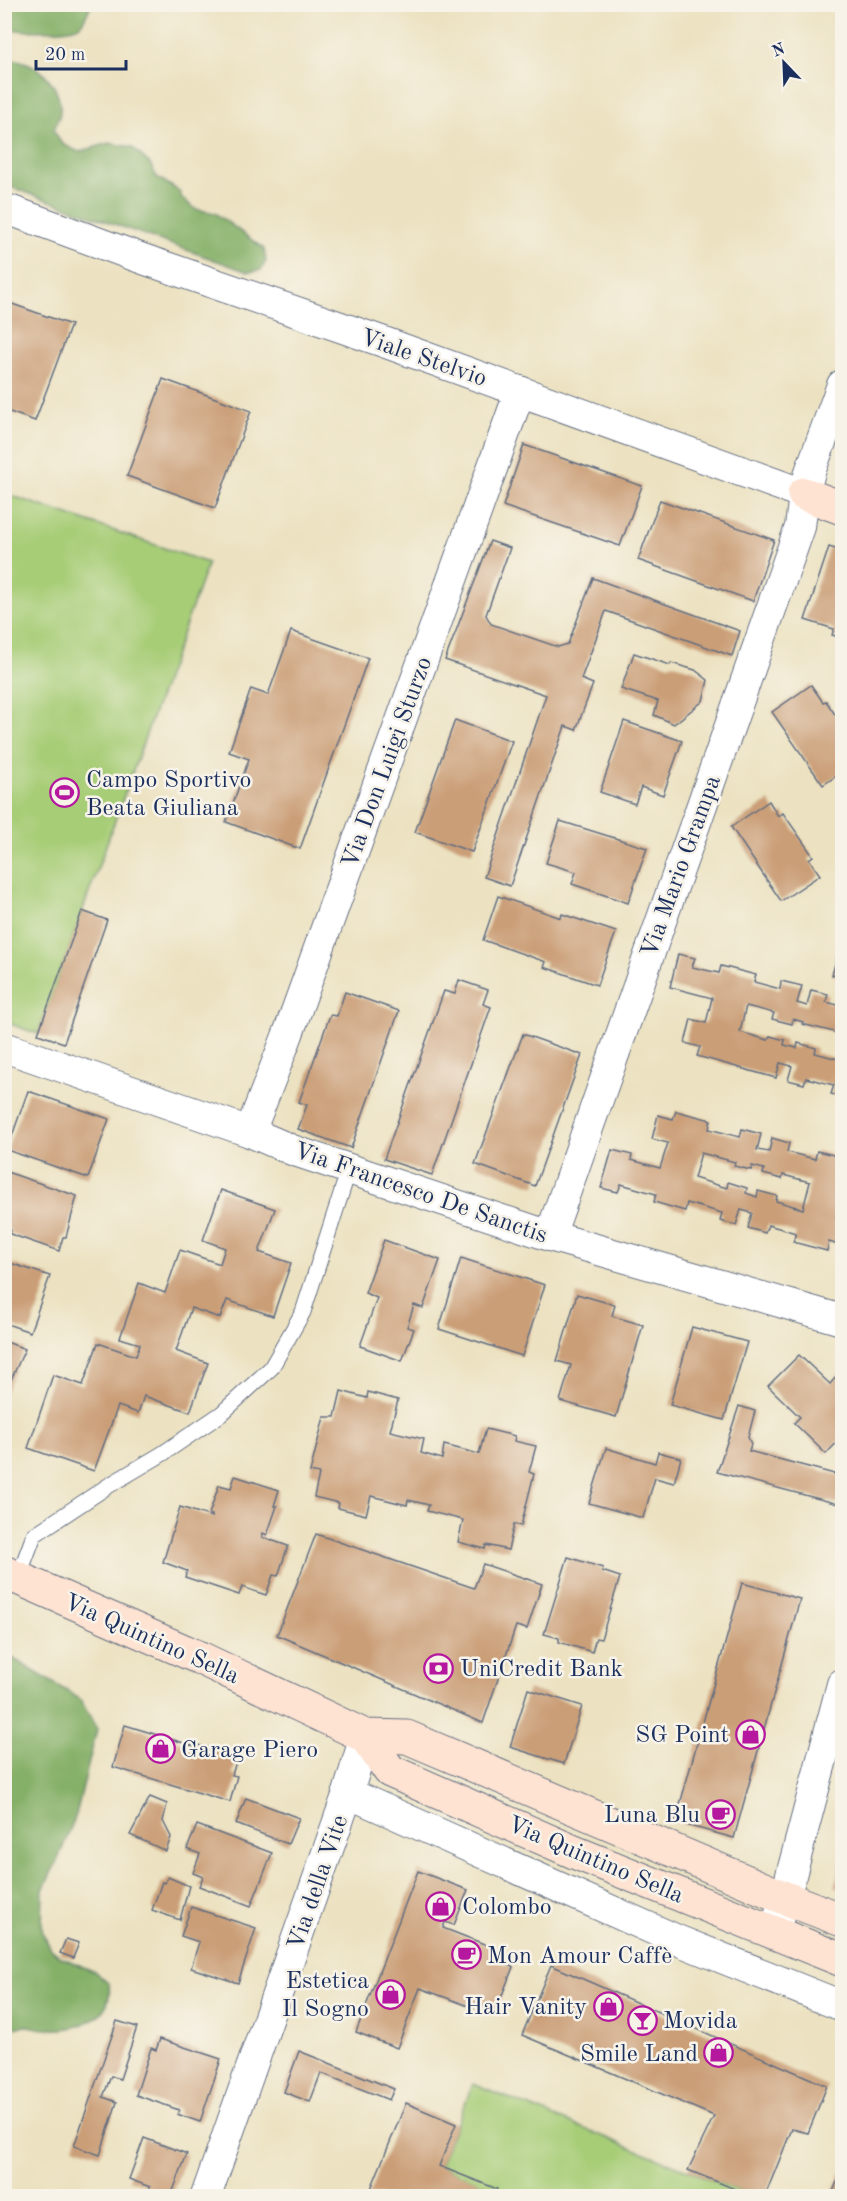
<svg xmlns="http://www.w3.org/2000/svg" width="847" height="2201" font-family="'Old Standard TT',serif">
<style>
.green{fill:#a7cd77;stroke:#617e6a;stroke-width:1.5}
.forest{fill:#85b068;stroke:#507063;stroke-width:1.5}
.building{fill:#ca9e77;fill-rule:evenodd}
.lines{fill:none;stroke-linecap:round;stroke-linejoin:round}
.lane-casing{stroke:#646e81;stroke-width:17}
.street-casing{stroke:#646e81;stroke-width:32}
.secondary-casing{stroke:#646e81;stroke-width:35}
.lane{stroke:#fff;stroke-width:15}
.street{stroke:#fff;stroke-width:30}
.secondary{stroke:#fee3d2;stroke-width:33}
.labels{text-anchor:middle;stroke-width:5;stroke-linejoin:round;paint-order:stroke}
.street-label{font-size:24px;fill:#1b2f5e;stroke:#f7f3e8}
.poi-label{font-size:24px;fill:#1b2f5e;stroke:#f7f3e8;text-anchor:start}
</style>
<rect width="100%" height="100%" fill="#f7f3e8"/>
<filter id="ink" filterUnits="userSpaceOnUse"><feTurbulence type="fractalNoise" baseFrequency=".0167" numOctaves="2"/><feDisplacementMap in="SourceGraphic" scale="12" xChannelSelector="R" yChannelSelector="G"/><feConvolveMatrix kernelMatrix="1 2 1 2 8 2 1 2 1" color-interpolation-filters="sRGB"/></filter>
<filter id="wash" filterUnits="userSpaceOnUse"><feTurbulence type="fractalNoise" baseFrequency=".008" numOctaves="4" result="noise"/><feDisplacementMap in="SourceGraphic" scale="24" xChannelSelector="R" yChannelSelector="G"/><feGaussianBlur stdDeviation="1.35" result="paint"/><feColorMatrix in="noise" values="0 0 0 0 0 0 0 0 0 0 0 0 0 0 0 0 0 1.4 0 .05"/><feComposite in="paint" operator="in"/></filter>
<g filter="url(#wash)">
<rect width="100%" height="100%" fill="#ece2c1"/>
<g class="green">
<path d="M4,493l204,70 -170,471 -33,-12z"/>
<path d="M473,2084l279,112h-258l3,-6 -58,-24z"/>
</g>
<g class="forest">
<path d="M5,4h86v1c-3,6 -6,16 -11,20 -9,8 -63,6 -75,4z"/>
<path d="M5,60c28,-4 58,24 55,53 -1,6 -5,12 -6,18l8,13 17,8 30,-9 23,4 18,17 7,13 22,14 3,7 13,11 20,4 49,36 2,12 -5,9 -13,2 -243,-87z"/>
<path d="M4,1653l76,46 17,30 -21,86 -18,44 -15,31 -1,42 9,17 10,8 34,15 14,12c5,35 -32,47 -62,45 -7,0 -13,-2 -19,-3 -8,0 -16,3 -23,4z"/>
</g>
<g id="blocks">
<g class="building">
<path d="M4,301l67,24 -36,96 -31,-11z"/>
<path d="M163,379l88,32 -36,97 -88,-32z"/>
<path d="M524,445l118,41 -22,60 -117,-40z"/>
<path d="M660,500l114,40 -21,61 -115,-41z"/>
<path d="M490,541l20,7 -24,67 5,9 67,23 10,-3 25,-66 147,53 -8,25 -126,-45 -25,68 12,5 -17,46 -11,-4 -55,160 -26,-9 62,-182 -101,-35z"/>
<path d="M829,547l13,4v87l-10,-3 2,-6 -29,-9z"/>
<path d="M291,631l77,27 -68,191 -74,-27 23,-63 -20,-7 22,-63 17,6z"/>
<path d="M634,653l36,12 1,-2 24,7 13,10 -5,21 -29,23 -20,-9 4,-14 -37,-12z"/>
<path d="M811,685l12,17 3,-1 16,24v47l-19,13 -51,-73z"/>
<path d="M455,720l57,21 -40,111 -57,-20z"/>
<path d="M624,721l58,20 -19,54 -22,-8 -6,17 -35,-12z"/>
<path d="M769,801l9,15 5,-3 30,43 -4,3 11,16 -39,26 -50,-74z"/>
<path d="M560,821l87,27 -19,55 -56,-19 4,-12 -30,-9z"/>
<path d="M498,896l63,22 1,-4 54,18 -19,53 -53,-18 2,-5 -63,-22z"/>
<path d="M82,911l25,9 -43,123 -26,-9z"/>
<path d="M842,939v38l-10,-2z"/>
<path d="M678,954l17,4 -3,9 27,6 2,-7 35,9 -2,7 26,7 1,-8 21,5 -5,17 10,3 4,-16 17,4 -2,8 16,4v28l-40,-10 1,-2 -10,-3 -1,5 -20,-5 2,-6 -28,-7 -6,26 28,8 2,-4 15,4 -1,5 13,3 1,-5 18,5 -1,5 27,7v37l-11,-3 3,-9 -28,-7 -2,6 -16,-4 4,-14 -12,-3 -4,15 -79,-22 3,-9 -15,-4 6,-24 15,4 6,-25 -42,-11z"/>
<path d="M459,980l29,10 -5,14 8,3 -59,168 -48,-16 60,-168 11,3z"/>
<path d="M345,992l54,19 -48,137 -53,-19 9,-24 -8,-3 31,-87 7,1z"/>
<path d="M523,1034l59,21 -47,131 -60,-22z"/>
<path d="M28,1091l81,28 -21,59 -81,-28z"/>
<path d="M676,1111l35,9 -2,9 31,8 2,-8 19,5 -4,16 12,2 3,-14 17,5 -2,9 28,7 2,-8 25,6v35l-6,26 6,2v26l-13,-4 -2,9 -34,-9 3,-9 -28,-8 -3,8 -17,-5 4,-15 -11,-3 -5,15 -16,-4 2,-8 -35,-10 -2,8 -31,-9 2,-8 -35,-10 -3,8 -17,-4 11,-38 20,5 -1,5 29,8 8,-25 -16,-4 6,-24 15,4zM701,1153l34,9 -1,4 17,4 1,-4 12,3 -1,5 19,5 1,-4 27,7 -7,27 -27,-8 1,-5 -19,-5 -1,6 -11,-4 1,-5 -19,-6 -1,6 -33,-10z"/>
<path d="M4,1171l73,25 -11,41h-3l-4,14 -49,-17 1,-4 -7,-2z"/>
<path d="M221,1190l54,19 -16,43 32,11 -18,53 -46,-16 -7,18 -29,-10 -15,43 32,12 -18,49 -46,-16 -6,17 -20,-7 -24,65 -66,-23 25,-73 30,10 15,-42 38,13 4,-12 -20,-6 19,-55 26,10 15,-43 40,14 5,-16 -22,-8z"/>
<path d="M384,1240l56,20 -17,48 -9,-3 -7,22 7,2 -12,32 -42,-15 17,-48 -12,-5z"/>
<path d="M461,1258l84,27 -23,71 -83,-27z"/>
<path d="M4,1261l46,15 -20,56 -26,-9z"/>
<path d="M577,1294l38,11 -3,11 31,9 -27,92 -56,-16 11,-36 -14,-4z"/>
<path d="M692,1327l55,15 -23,78 -54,-15z"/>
<path d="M4,1341l21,8 -20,44h-1z"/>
<path d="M799,1355l31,29 12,-14v67l-16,17 -32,-31 6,-6 -32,-31z"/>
<path d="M341,1391l26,7 1,-6 30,8 -8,31 34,8 -3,14 21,6 2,-14 35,9 7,-25 29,7 -1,5 22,5 -7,26 5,2 -13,52 -7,-2 -6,26 -22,-5 -1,4 -27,-7 5,-22 -36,-9 2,-6 -21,-5 -1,5 -36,-9 -5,19 -28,-7 1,-5 -25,-6 5,-23 -9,-2 14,-55h11z"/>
<path d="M739,1406l16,5 -7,26 3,7 -2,7 93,25v29l-125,-33z"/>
<path d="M606,1448l49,15 3,-11 23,6 -7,25 -19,-5 -12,40 -54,-15z"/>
<path d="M235,1476l44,14 -5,16h3l-10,29 -4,-2 -1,4 26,9 -10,30 -5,-1 -7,20 -24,-8 -3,8 -54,-18 2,-6 -24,-9 17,-55 32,10v-2l-3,-1 10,-29 12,3z"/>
<path d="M316,1534l158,54 9,-24 59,20 -15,45 -11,-3 -33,97 -206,-88z"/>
<path d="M568,1557l35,11 -1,3 18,6 -19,62 -5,-1 -4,14 -33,-10v-4l-15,-4z"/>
<path d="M742,1583l58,16 -66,239 -59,-16z"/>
<path d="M528,1689l54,17 -18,58 -54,-17z"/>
<path d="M125,1725l72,22 1,-2 40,10 -6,20 5,1 -7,26 -117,-35z"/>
<path d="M150,1797l17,7 -4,17 8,16 -5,14 -36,-16z"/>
<path d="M246,1798l53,20 -11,26 -52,-20z"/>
<path d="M197,1825l75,28 -21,53 -52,-20 4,-9 -10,-4 7,-19 -13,-5z"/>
<path d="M842,1860v29l-7,-2z"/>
<path d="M418,1871l50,19 -14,35 -9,-3 -2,6 54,21 -4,11 20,7 -17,44 -20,-8 -2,5 -54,-20 -23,60 -41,-16z"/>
<path d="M168,1877l21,9 -9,34 -28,-10 10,-28 3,1z"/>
<path d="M191,1907l65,21 -18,55 -47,-15 8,-26 -18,-6z"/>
<path d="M66,1939l13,4 -6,15 -13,-5z"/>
<path d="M551,1965l276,121 -19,47 -16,-4 -27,67h-13l-64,-26 26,-54 -192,-81z"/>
<path d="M117,2021l20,6 -17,52 -9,-3 -8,21 14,5 -17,53 -26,-9z"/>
<path d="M160,2039l61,20 -21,63 -23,-8 2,-4 -43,-15 15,-47 5,2z"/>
<path d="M299,2051l95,38 -5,11 -68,-27 -11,29 -26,-10z"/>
<path d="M406,2103l50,21 -17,42 58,23 -3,7h-126z"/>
<path d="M144,2138l43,16 -16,42h-25l4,-9 -21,-8z"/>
<path d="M842,2170v26h-11z"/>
</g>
</g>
</g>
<g filter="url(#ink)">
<use href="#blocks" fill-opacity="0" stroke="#646e81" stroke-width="1.5"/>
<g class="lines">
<defs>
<path id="lane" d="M18,1578l16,-43 74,-49 54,-32 59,-40 50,-46 32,-56 46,-143"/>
<g id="street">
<path d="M4,208l139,51 238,82 423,153"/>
<path d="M4,1047l246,85 42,18 258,86 292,84"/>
<path d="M250,1132l38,-98 232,-643"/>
<path d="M550,1236l250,-709 4,-33 6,-22 32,-87"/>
<path d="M348,1793l329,147 165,66"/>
<path d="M774,1932l11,-34 57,-214"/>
<path d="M206,2196l142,-403 17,-57"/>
</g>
<g id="secondary">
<path d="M804,494l38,14"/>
<path d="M4,1572l196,86 165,78 42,1 378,161 57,22"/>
<path d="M365,1736l25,35 184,81 268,108"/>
</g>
</defs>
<use href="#lane" class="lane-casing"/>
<use href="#street" class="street-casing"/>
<use href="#secondary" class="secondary-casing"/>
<use href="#lane" class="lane"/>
<use href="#street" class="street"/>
<use href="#secondary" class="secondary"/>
</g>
</g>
<defs>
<symbol id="stadium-ring" viewBox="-11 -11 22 22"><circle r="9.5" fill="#f7f3e8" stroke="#b5179e" stroke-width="1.5"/><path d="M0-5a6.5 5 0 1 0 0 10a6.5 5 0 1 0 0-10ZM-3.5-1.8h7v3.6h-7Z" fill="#b5179e"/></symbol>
<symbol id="bank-ring" viewBox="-11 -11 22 22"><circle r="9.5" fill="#f7f3e8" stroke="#b5179e" stroke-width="1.5"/><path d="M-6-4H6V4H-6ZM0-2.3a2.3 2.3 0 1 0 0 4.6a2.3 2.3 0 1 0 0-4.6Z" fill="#b5179e"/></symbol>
<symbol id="shop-ring" viewBox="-11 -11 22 22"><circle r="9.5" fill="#f7f3e8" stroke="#b5179e" stroke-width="1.5"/><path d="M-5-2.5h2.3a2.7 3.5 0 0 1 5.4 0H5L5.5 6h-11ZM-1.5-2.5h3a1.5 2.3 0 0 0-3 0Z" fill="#b5179e"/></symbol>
<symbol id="cafe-ring" viewBox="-11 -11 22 22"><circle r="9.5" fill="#f7f3e8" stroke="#b5179e" stroke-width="1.5"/><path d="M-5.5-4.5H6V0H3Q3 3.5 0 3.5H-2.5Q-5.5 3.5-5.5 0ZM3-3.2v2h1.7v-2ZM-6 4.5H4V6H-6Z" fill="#b5179e"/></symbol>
<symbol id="bar-ring" viewBox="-11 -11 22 22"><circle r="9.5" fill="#f7f3e8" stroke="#b5179e" stroke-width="1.5"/><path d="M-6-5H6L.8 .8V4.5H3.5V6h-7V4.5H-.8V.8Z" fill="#b5179e"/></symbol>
</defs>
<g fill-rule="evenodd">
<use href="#stadium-ring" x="48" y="776" width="33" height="33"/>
<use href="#bank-ring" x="422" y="1652" width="33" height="33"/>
<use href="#shop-ring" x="734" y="1718" width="33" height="33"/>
<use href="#shop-ring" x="144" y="1732" width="33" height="33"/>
<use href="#cafe-ring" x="704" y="1798" width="33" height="33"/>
<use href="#shop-ring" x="424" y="1890" width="33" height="33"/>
<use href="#cafe-ring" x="450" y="1938" width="33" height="33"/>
<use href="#shop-ring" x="374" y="1978" width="33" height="33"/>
<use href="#shop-ring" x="592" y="1990" width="33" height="33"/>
<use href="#bar-ring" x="626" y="2004" width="33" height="33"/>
<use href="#shop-ring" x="702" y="2036" width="33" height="33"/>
</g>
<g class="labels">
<g class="street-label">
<text transform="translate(424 357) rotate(19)" y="8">Viale Stelvio</text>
<text transform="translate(386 762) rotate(-70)" y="8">Via Don Luigi Sturzo</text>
<text transform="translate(680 866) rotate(-70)" y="8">Via Mario Grampa</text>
<text transform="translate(421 1192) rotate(19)" y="8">Via Francesco De Sanctis</text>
<text transform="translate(152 1638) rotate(24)" y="8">Via Quintino Sella</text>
<text transform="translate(596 1859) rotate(23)" y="8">Via Quintino Sella</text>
<text transform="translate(317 1882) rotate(-71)" y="8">Via della Vite</text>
</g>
<g class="poi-label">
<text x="86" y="787">Campo Sportivo<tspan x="86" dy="28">Beata Giuliana</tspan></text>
<text x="460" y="1676">UniCredit Bank</text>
<text x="729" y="1742" text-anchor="end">SG Point</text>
<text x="181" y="1757">Garage Piero</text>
<text x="700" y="1822" text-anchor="end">Luna Blu</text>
<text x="462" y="1914">Colombo</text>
<text x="487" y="1963">Mon Amour Caffè</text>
<text x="369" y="1988" text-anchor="end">Estetica<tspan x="369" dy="28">Il Sogno</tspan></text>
<text x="587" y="2014" text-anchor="end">Hair Vanity</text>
<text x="663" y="2028">Movida</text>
<text x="698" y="2061" text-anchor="end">Smile Land</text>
</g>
</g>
<rect width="847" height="2201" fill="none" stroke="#f7f3e8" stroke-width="24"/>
<g transform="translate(784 63) rotate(337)" stroke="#f7f3e8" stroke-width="4.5" paint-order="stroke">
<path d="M0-4.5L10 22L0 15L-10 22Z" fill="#1b2f5e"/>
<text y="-9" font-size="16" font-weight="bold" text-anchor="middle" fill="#1b2f5e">N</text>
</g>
<path d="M36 60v9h90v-9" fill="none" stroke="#1b2f5e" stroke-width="3"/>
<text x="45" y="60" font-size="18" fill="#1b2f5e" stroke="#f7f3e8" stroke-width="4.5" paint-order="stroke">20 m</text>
</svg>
